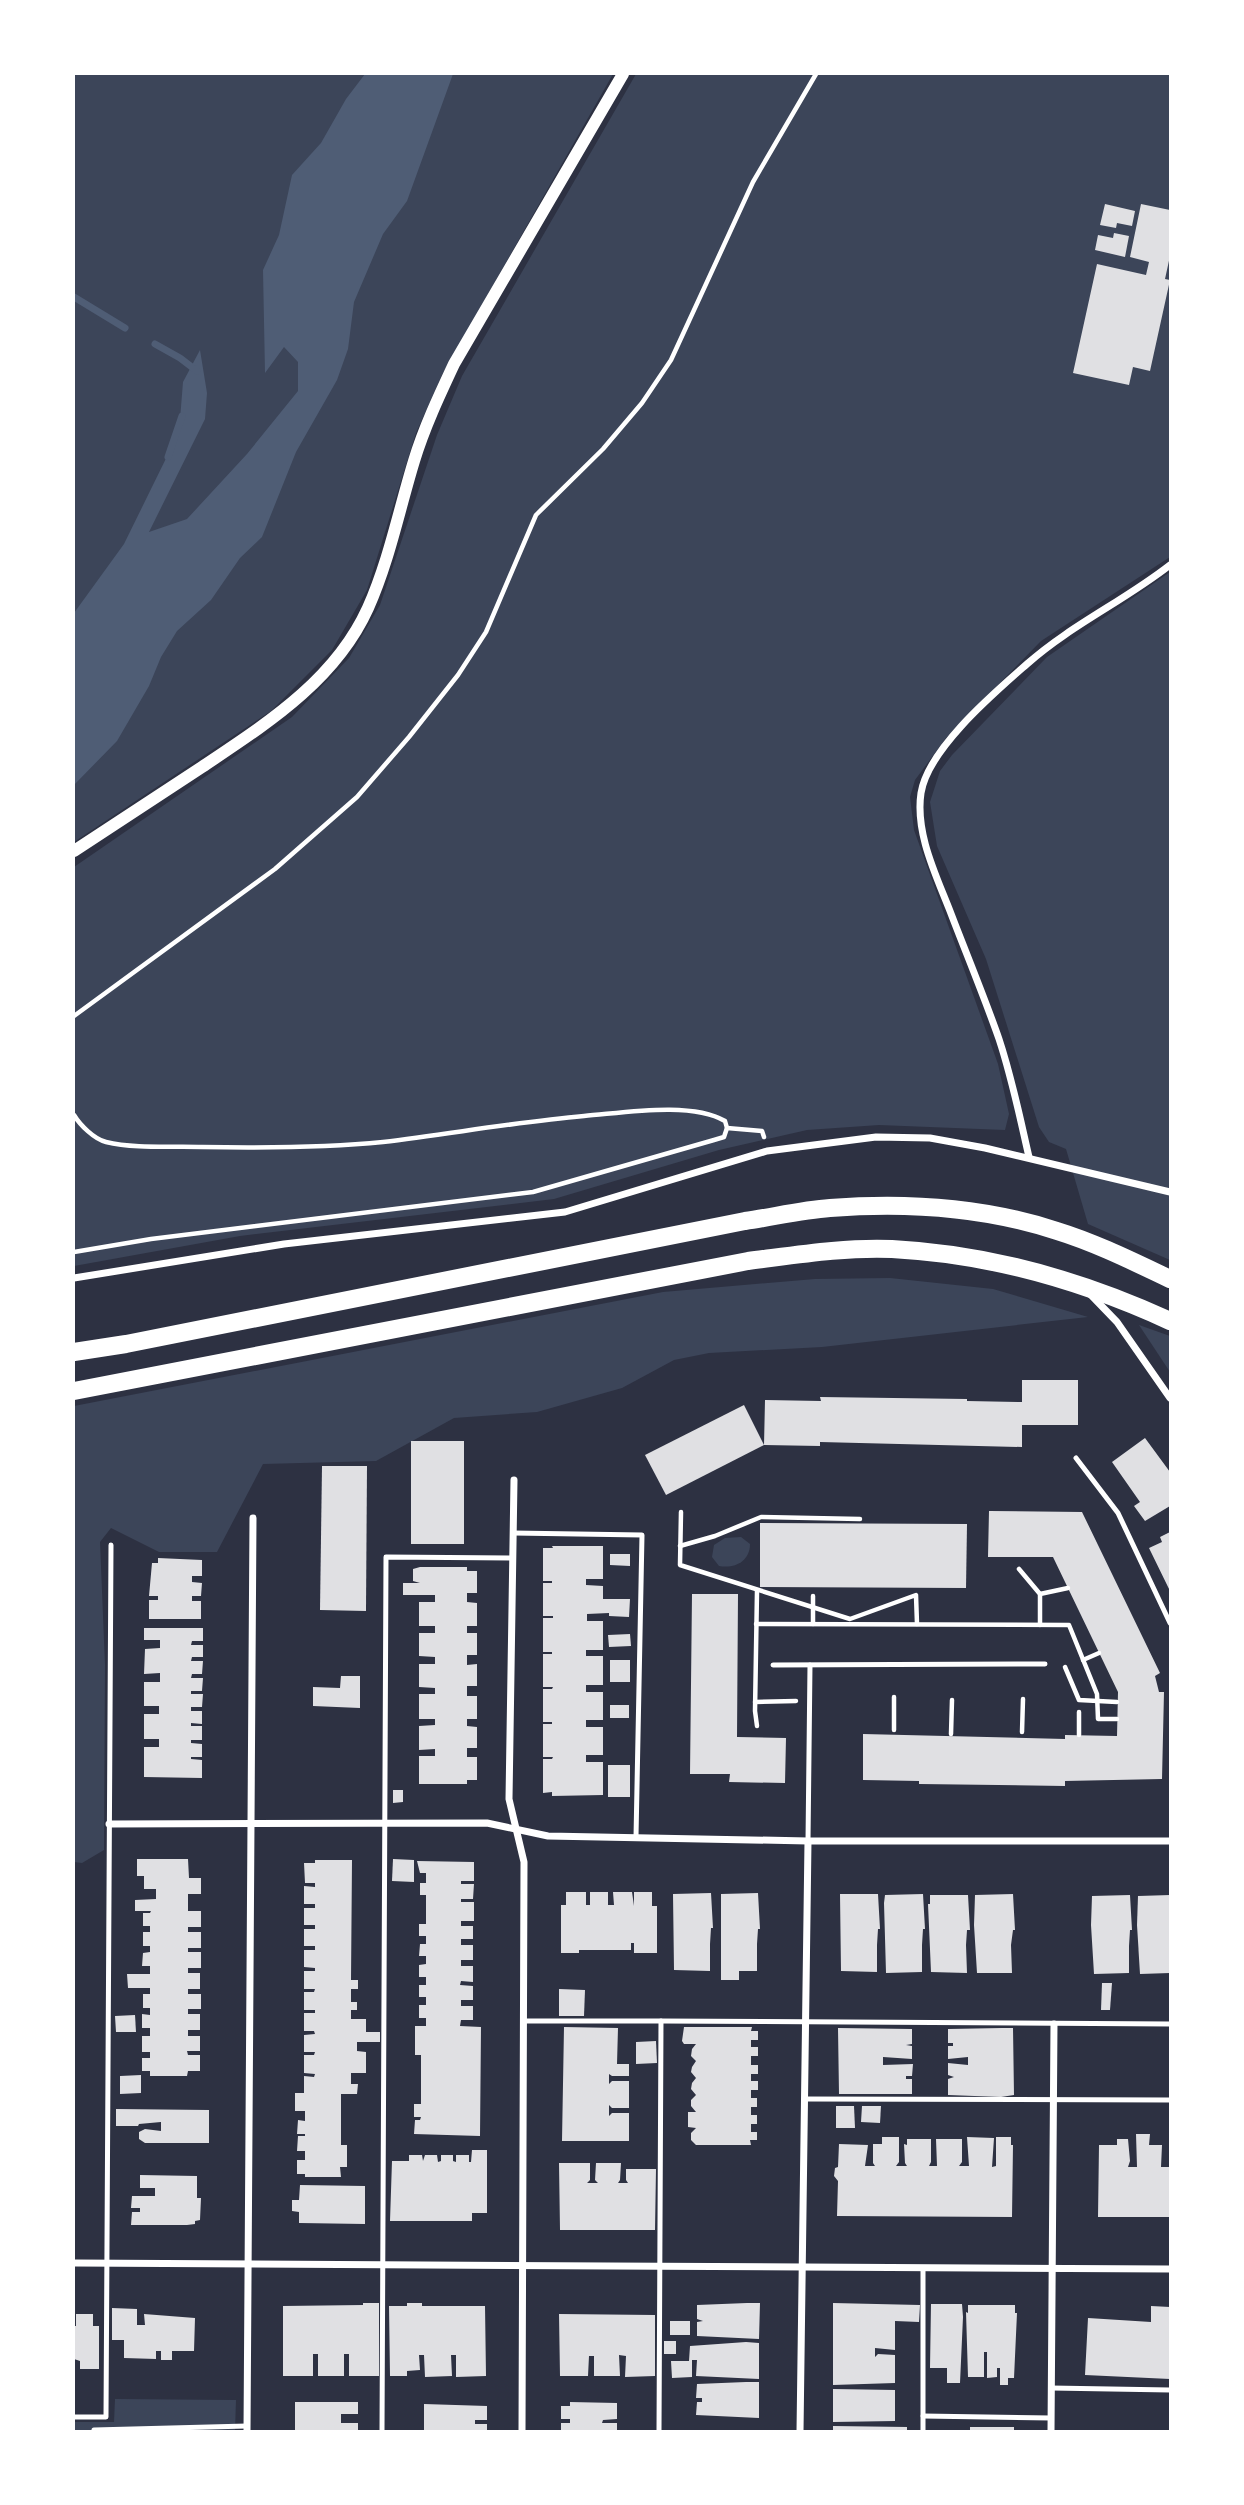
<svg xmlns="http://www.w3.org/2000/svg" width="1244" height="2505" font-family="'PT Serif',serif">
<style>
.green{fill:#3c4559}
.water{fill:#4f5d75}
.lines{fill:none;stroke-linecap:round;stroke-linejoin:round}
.stream{stroke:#4f5d75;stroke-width:7}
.building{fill:#e0e0e3}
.path{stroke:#fff;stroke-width:4.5}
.service{stroke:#fff;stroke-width:5}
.minor{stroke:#fff;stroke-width:7}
.tertiary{stroke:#fff;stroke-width:12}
.primary{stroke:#fff;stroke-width:18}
</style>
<rect width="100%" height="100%" fill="#2d3142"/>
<g class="green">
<path d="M74,74h539l-171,301 -26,58 -49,157 -35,60 -61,61 -197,131z"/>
<path d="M636,74h534v483l-129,84 -95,97 -31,42 -5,17 4,33 84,234 11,50 -4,16 -126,-5 -72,5 -88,20 -165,49 -314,37 -166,30v-399l218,-150 57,-59 31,-53 57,-170 25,-59z"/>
<path d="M1170,572v688l-82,-36 -22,-75 -17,-7 -10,-15 -53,-168 -49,-113 -7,-44 10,-31 12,-16 95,-98z"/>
<path d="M890,1278l103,11 95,28 -266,30 -113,6 -35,7 -52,28 -85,24 -83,6 -78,43 -113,3 -46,88h-58l-48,-24 -11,14 5,123 -1,185 -22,13 -8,-1v-456l589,-114 152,-13z"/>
<path d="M1139,1325l31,11v36z"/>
<path d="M741,1537l9,7c0,17 -15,25 -31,22l-7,-9 2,-12 11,-7z"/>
<path d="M115,2399l121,1 -1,31 -161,1v-10h40z"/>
</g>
<path class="water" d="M365,74h88l-46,127 -24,33 -29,68 -6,47 -11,31 -41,72 -34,85 -22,21 -29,42 -34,31 -16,26 -12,29 -32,55 -43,44v-172l50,-69 55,-112 4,-50 17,-32 7,43 -2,26 -56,113 38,-13 60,-65 51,-63v-29l-14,-15 -19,26 -2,-103 16,-35 13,-60 29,-32 25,-44z"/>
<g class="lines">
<g class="stream">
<path d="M74,297l51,31"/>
<path d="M155,344l25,14 17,13"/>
<path d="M168,457l14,-41"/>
</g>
</g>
<g class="building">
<path d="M1105,204l30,7 -3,15 -15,-3 -1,5 -16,-3z"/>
<path d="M1141,204l29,6v46l-5,23 5,1 -20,91 -17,-4 -4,18 -56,-12 24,-109 49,11 3,-13 -19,-5z"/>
<path d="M1114,233l15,3 -4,21 -30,-7 3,-15 15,3z"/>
<path d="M1022,1380h56v45h-56v22l-202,-5v4l-56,-1 1,-45 56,1 -1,-4 147,2v2l55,1z"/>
<path d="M744,1405l20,40 -98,50 -21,-40z"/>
<path d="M1145,1438l25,34v34l-25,15 -11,-15 6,-4 -28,-40z"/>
<rect x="411" y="1441" width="53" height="103"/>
<path d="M322,1466h45l-1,145 -46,-1z"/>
<path d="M989,1511l93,1 78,161 -5,3 4,16h5l-2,87 -97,2v5l-146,-2v-3l-56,-1v-46l202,5v-4l52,1 1,-44 -65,-135h-65z"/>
<path d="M760,1523l207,1 -1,64 -206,-1z"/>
<path d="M1170,1532v59l-21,-43 13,-6 -2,-5z"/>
<path d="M552,1546h51v33h-17v6l17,1v13h27l-1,18 -20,-1v-3l-22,1v7h16v29h-17v6h17v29h-17v7h17v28h-17v7h17v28h-17v7h17v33l-51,1v-4l-9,1v-34h9l1,-2h-10v-33h9v-2h-9v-33h9l1,-2h-10v-33h9v-2h-9v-34h10v-2h-10v-33h9v-2h-9v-33h10z"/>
<path d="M610,1554h20v12l-20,-1z"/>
<path d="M158,1558l44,2v16h-10v6l10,1 -1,13h-9v5h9v18h-52v-19h9v-4h-9l3,-33h6z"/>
<path d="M420,1567h47v4h10v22h-10v9l10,1v23h-10v7h10v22h-10v10l10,-1v22h-10v10h10v23h-10v7l10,1v21h-10v9h10v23h-10v4h-48v-28h16v-7l-16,1v-24l16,-1v-6h-16v-25h16v-6l-16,-1v-23h16v-7l-16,-1v-23h16v-7h-16v-24h16v-7h-32v-12h17l-7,-2v-12z"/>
<path d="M692,1594h46l-1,143 49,1 -1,45 -56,-1 1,-8h-40z"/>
<path d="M144,1628h59v13h-11l-1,4h12v12h-11l-1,4h12l-1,13h-10l-1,4h12l-1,13h-11v3h12l-1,13h-11v4h11v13l-11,-1v3h11v14h-11v3l11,1v13h-11v2l11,1v18l-58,-1v-30h15v-8h-15v-25h15v-8h-15v-24h16v-9l-16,1 1,-25 15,-1v-8h-16z"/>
<path d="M630,1634l1,12 -22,1 -1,-12z"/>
<rect x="610" y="1660" width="20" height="22"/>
<path d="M341,1676h19v32l-47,-2v-19l27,1z"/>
<rect x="610" y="1705" width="19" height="13"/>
<rect x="608" y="1765" width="22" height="32"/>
<path d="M393,1790h10v12l-10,1z"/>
<path d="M137,1859h51l1,19h12v16h-13v17h13v16h-13v5h13v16h-13v4h13v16h-13v5h12v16h-12v5h13v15h-13v5h12v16h-12v6h12v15h-13l1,4h12v16h-12l-1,5h-37v-5h-8v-13h8v-6h-8v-16h8v-8h-8v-14l8,1v-7h-7v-14h7v-6h-22l-1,-14h23v-8h-8l1,-13 7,-1v-6h-7v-14h7v-6h-7v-13h7l1,-2h-16v-11l21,-1v-10h-12v-13h-7z"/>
<path d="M393,1859l21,1v22l-22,-1z"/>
<path d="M315,1860h37l-1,120h7v9h-7v13h6v8h-6v9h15v13h14v10h-23v9l9,1v21h-15v11h7l-1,10h-16v51h6v22h-7l1,10h-36v-3h-8v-14h8v-9h-8l1,-15h7v-2h-8l1,-14 7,1v-10h-10v-18h9v-17l10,1 1,-3 -11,-1v-18h10l1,-3h-11v-17l11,-1 -1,-3h-10v-18h11v-3h-11v-18h10l1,-3h-11v-18h11v-3l-11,-1v-17h11v-4h-11v-17h11v-4h-11v-17h11v-4h-11v-18l11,1v-4h-10l-1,-20h11z"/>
<path d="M417,1861l57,1v19h-13v3h13l-1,15h-12v3h13v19h-13v5h12v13h-12v6h12v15h-12v6h12v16l-12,-1 -1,4 13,1v14h-12v6h12v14h-12l-1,6 21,1 -1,109 -66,-2 1,-14h5l1,-3h-7v-13h7v-49h-6v-29h11v-8h-7v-13h7v-8h-7v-12h7v-8h-7v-12l7,-1v-8h-7l1,-12h6v-8h-7v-12h7v-29h-6v-12h6v-10h-6z"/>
<path d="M566,1892h20v13h4v-13h18v13h6l-1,-13h19l2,14v-14h18v14h5v47h-23v-10h-3v7h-52v3h-18v-48h5z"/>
<path d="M711,1893l2,35h-2l-1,16v27l-36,-1 -1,-76z"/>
<path d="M758,1893l2,36h-2l-1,15v27h-18v9h-18v-86z"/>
<path d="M840,1894h38l2,35h-2l-1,16v27l-36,-1z"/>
<path d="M923,1894l2,35h-2l-1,16v27l-36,1 -2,-70 1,-8z"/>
<path d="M1013,1894l2,36h-2l-2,15 1,28h-35l-3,-48 1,-30z"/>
<path d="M930,1895h38l2,35h-3l-1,15 1,28 -36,-1 -3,-68h2z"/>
<path d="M1130,1895l2,35h-2l-1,16v27l-35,1 -3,-49 1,-29z"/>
<path d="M1170,1895v78l-30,1 -3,-49 1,-29z"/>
<path d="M1102,1983h10l-2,27h-9z"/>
<path d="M559,1989l26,1 -1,26h-25z"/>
<path d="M135,2015l1,17h-20l-1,-16z"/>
<path d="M564,2027l54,1 -1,36h12v12h-17l-3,-2v10l3,-3h17v27h-17l-3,-3v11l3,-3h17v28h-67z"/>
<path d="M684,2027h68l-1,4h7v9h-7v7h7v9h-7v9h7v9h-7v7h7v9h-7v8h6v9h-6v8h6v9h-6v8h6v8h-7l1,5h-55l-5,-5v-7l5,-5 -8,-1v-15h8l-5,-6v-6l5,-5 -5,-6 1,-6 4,-5 -5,-6 1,-5 4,-6 -5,-5 1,-7 4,-5h-12l-2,-3z"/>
<path d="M838,2028l74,1v15l-6,1 6,1v13l-29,-2v8l30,-1 -1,12h-6v3h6v15h-73z"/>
<path d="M1002,2028h11l1,67 -13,2 -53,-2v-16l6,-2 -6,-2v-12l20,2v-8l-20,2v-13h5v-3h-5v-14z"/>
<path d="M656,2041l1,22 -21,1v-22z"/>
<path d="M141,2075v18l-21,1v-18z"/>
<path d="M836,2106h18l1,22h-19z"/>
<path d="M862,2106h19l-1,17 -19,-1z"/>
<path d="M116,2109l93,1v33h-64l-6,-4v-7l6,-3 16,2v-9l-22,2 -1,2h-22z"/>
<path d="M1136,2134h14l-1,11h13l-1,22h9v50h-72l1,-72h18v-6h11l2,22 -2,6h9z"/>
<path d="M882,2137h17v25l-3,4h11l-2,-3 -1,-19 3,1v-6h24v23l-2,4h8l-1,-27h26v23l-3,4h10l-2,-29 27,1 -2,29 4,-1v-29h15v8h2l-1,72 -175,-1 1,-35 -4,-5 1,-8 3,-1 1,-23 29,1 -3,21h10l-2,-3v-19h9z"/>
<path d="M472,2150h15v63h-15v8h-82l2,-60h17v-6h13l1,6 2,-6h12l1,7 3,-1v-6h12v6l3,1v-7h13v7h2z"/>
<path d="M559,2163h31v17l-3,3h11l-3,-3 1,-17h25l-1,17 -2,3h10l-2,-3v-11h30l-1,61h-95z"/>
<path d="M140,2175l57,1v22h4l-1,22 -5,1v3l-8,1h-56l1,-13h8v-4h-9l1,-12h23v-8h-15z"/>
<path d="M300,2185l65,1v38l-66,-1v-11l-7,-1v-11h7z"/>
<path d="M363,2303h16v73h-30v-22h-5v22h-26v-22h-5v22h-30v-70l80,-1z"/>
<path d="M407,2303h15v3h63l1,70 -30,1v-22h-5l1,21 -27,1 -1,-22h-5l1,15 -13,1v5h-17l-1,-70h18z"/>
<path d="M747,2303h13l-1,36 -62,-3v-14l6,-1 -6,-2v-14z"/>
<path d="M833,2303l87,2 -1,17 -24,-1v29l-20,-2v9l3,-3 17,1v28l-62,2z"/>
<path d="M931,2304h31l1,13 -3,66h-13v-15h-17z"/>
<path d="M968,2305h47v8h2l-3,65h-6v7h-8v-17h-3v9l-10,1v-26h-3v25h-16l-2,-65 2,1z"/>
<path d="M1151,2306l19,1v72l-85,-4 3,-57 63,4z"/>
<path d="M112,2308l25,1v16h8l-1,-11 51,4 -1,33h-22v9h-11v-9h-5v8l-32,-1v-18h-12z"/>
<path d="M76,2314h17v12h6v43h-19v-8l-6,-2v-33h2z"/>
<path d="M559,2314l96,1v61l-30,1 1,-21 -7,-1 1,21h-26v-20h-5l-1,20h-28z"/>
<rect x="670" y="2321" width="20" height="14"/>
<rect x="664" y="2341" width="12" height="13"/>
<path d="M746,2342l13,1v36l-63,-3 1,-16h-5v17l-20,1 -1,-17h18l1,-15z"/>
<path d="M746,2382h13v36l-63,-3 1,-13h5v-4h-6l1,-14z"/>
<path d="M833,2389l62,1v31l-62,1z"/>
<path d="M295,2402h63v12h-17v9h17v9h-63z"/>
<path d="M570,2402l47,1v16l-14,1 -1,3h15v9h-56v-9h9v-4h-9v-13h9z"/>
<path d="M424,2404l63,2v14h-12v4h12v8l-63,-1z"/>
<path d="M833,2426l74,1v5h-74z"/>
<rect x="970" y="2427" width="44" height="5"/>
</g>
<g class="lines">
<g class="path">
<path d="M74,1016l201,-147 82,-72 52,-60 49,-62 28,-43 50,-117 67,-66 39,-46 29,-43 82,-178 63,-108"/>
<path d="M74,1115c6,10 20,24 32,27 28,7 66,4 96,5 60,1 121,1 181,-5 67,-8 133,-20 201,-26 39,-3 107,-15 141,5l2,7 -3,9 -10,3 -181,52 -382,47 -77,13"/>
<path d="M727,1128l35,3 2,6"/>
<path d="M681,1512l-1,53 170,54 66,-24 1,29"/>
<path d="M680,1546l35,-10 46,-19 99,2"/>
<path d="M1019,1569l21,25v31"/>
<path d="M757,1591l-2,120 2,15"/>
<path d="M1040,1594l28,-6"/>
<path d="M756,1624l313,1 28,69 1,25h19"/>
<path d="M813,1624v-28"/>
<path d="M1083,1660l16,-7"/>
<path d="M1065,1667l14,33 38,2"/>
<path d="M755,1702l41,-1"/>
<path d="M894,1730v-33"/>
<path d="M1022,1732l1,-33"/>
<path d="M951,1734l1,-34"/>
<path d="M1079,1735v-23"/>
</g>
<g class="service">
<path d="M1076,1458l42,55 52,110"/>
<path d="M513,1533l129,2 -6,302"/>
<path d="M773,1665l272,-1"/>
<path d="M808,1841l2,-176"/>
<path d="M524,2021h137l-2,411"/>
<path d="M661,2021l509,3"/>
<path d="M804,2099l366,1"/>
<path d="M1051,2388l119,2"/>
<path d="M923,2416l128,2"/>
<path d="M74,2417h32l5,-872"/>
<path d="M94,2430l153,-4"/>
<path d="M382,2432l4,-875 127,1"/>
<path d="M923,2432v-164"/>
</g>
<g class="minor">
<path d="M1029,1157c-9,-39 -17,-79 -30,-118 -15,-43 -33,-86 -49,-128 -14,-36 -35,-78 -29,-118 7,-44 73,-100 106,-129 44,-39 97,-63 143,-99"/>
<path d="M74,1278l210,-34 281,-32 202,-61 109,-14 54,1 55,10 185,44"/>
<path d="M1090,1294l27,28 53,76"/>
<path d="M514,1480l-5,319 15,63 -2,570"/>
<path d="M109,1824l378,-1 61,13 260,5h362"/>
<path d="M74,2263l1096,6"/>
<path d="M247,2432l6,-914"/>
<path d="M800,2432l8,-591"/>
<path d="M1051,2432l3,-408"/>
</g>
<path class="tertiary" d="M74,851c42,-28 85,-56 128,-84 64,-43 133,-86 166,-159 21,-47 31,-98 46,-147 10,-33 25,-65 40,-97l169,-290"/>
<g class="primary">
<path d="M74,1352l52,-8 619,-123c28,-4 57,-11 85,-13 77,-6 154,-1 227,23 39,12 77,31 113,48"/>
<path d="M74,1391l674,-130c48,-6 96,-14 144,-12 97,5 191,32 278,72"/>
</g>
</g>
<rect width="1244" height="2505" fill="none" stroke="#ffffff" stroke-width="150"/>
</svg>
